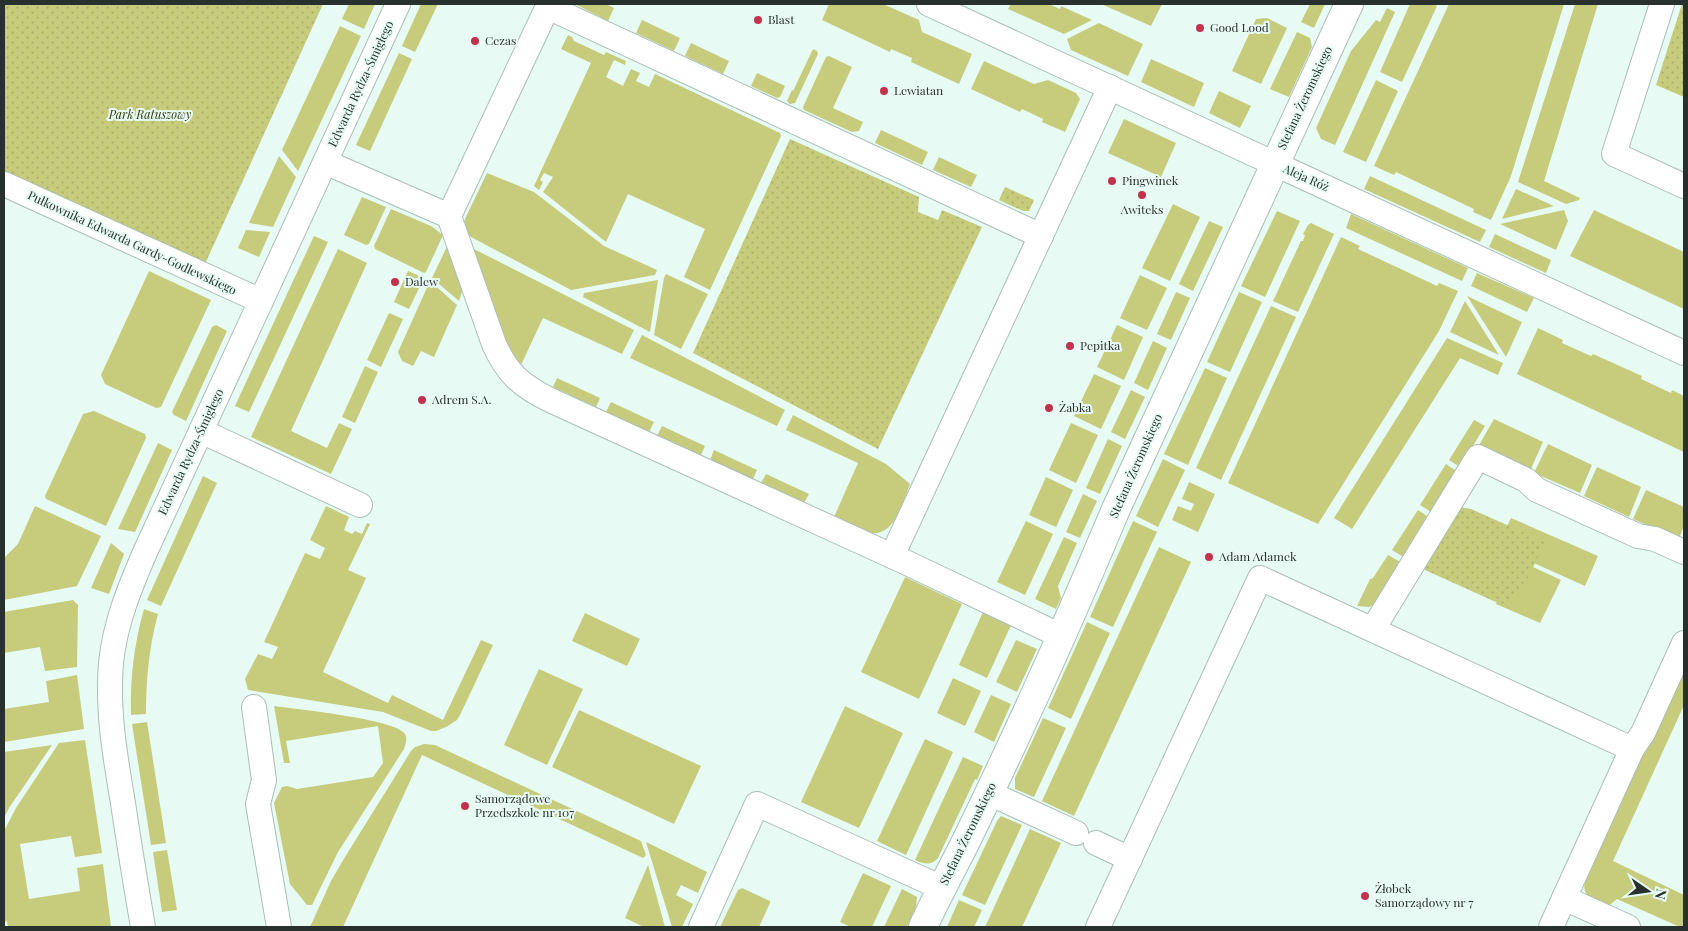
<svg xmlns="http://www.w3.org/2000/svg" width="1688" height="931" font-family="'Playfair Display',serif">
<style>
.grass{fill:#c7cb7c}
.park{fill:url(#park-dots)}
.lines{fill:none;stroke-linecap:round;stroke-linejoin:round}
.street-casing{stroke:#abbeb8;stroke-width:26}
.secondary-casing{stroke:#abbeb8;stroke-width:30}
.street{stroke:#fff;stroke-width:24}
.secondary{stroke:#fff;stroke-width:28}
.poi-dot{fill:#c3324c;stroke:#e7fbf4;stroke-width:2}
.labels{text-anchor:middle;stroke-width:4;stroke-linejoin:round;paint-order:stroke}
.poi-label{font-size:12px;fill:#29312e;stroke:#e7fbf4;text-anchor:start}
.street-label{font-size:12px;fill:#29312e;stroke:#e7fbf4}
.park-label{font-size:12px;font-style:italic;fill:#383a0d;stroke:#e7fbf4}
</style>
<defs>
<pattern id="park-dots" width="8" height="8" patternUnits="userSpaceOnUse" patternTransform="scale(1.25)"><rect width="8" height="8" fill="#c7cb7c"/><path d="M2 2h.1M6 6h.1" fill="none" stroke="#abaf6c" stroke-width="1.8" stroke-linecap="round"/></pattern>
</defs>
<rect width="100%" height="100%" fill="#e7fbf4"/>
<g class="grass">
<path d="M349,4h26l-11,25 -22,-10z"/>
<path d="M421,4h17l-23,48 -13,-6z"/>
<path d="M575,4h31l8,4 -6,13z"/>
<path d="M829,4h54l36,16 3,12 50,22 -13,30 -48,-22 1,-4 -21,-9 -1,3 -68,-32z"/>
<path d="M1011,4h38l11,5 1,-3 31,14 -28,14 -56,-25z"/>
<path d="M1101,4h61l-11,22z"/>
<path d="M1310,4h15l-11,24 -13,-6z"/>
<path d="M1410,4h23l4,2 -35,76 -22,-10z"/>
<path d="M1449,4h115l-53,172 -20,44 -18,-8 1,-3 -78,-37 -2,3 -20,-9z"/>
<path d="M1575,4h23l-54,177 36,17 -1,2 -13,4 -48,-22z"/>
<path d="M1387,8l8,4 -60,133 -14,-6 -5,-11 35,-77 25,-31 4,2z"/>
<path d="M1267,18l20,10 -26,56 -29,-13 24,-52z"/>
<path d="M642,20l38,18 -6,13 -38,-18z"/>
<path d="M1099,23l44,21 -15,32 -57,-26 -4,-11z"/>
<path d="M340,26l21,10 -63,135 -16,-21z"/>
<path d="M1297,32l13,6 2,9 -23,50 -19,-8z"/>
<path d="M568,35l4,2 2,4 30,14 2,-3 20,9 -1,4 -11,-5 -8,17 17,9 8,-17 9,4 -4,8 13,6 6,-13 125,59 1,3 -71,154 -26,-13 21,-48 -77,-35 -22,48 -63,-50 10,-15 -9,-4 -4,7 3,2 -4,8 -5,-4 57,-123 -30,-14z"/>
<path d="M691,43l38,18 -6,13 -38,-18z"/>
<path d="M813,49l4,2 1,3 -23,49 -5,1 -3,-3 5,-11 1,1z"/>
<path d="M399,53l13,6 -42,92 -14,-6z"/>
<path d="M829,56l23,11 -19,41 30,14 -4,9 -7,1 -48,-22 -1,-3 23,-50z"/>
<path d="M1151,59l53,24 -10,24 -53,-25z"/>
<path d="M984,61l50,23 14,-4 28,13 4,6 -15,33 -23,-10 1,-3 -21,-10 -2,3 -49,-23z"/>
<path d="M757,73l28,13 -5,11 -3,1 -26,-12z"/>
<path d="M1376,80l22,11 -32,71 -23,-10z"/>
<path d="M1219,91l32,15 -11,22 -31,-15z"/>
<path d="M1124,119l52,24 -15,34 -53,-24z"/>
<path d="M881,130l47,22 -6,13 -47,-22z"/>
<path d="M279,156l17,21 -23,50 -24,-4z"/>
<path d="M939,157l38,18 -6,12 -38,-17z"/>
<path d="M487,173l47,19 70,54 53,24 -2,5 -84,15 -100,-53c-6,-6 -8,-10 -6,-18z"/>
<path d="M1370,176l116,54 -6,12 -116,-53z"/>
<path d="M1516,189l38,17 -52,13z"/>
<path d="M362,197l24,10 -17,37 -3,1 -22,-10z"/>
<path d="M1173,204l27,13 -30,64 -28,-13z"/>
<path d="M391,209l40,17 12,9 -17,37 -2,1 -49,-24 -1,-3z"/>
<path d="M1564,210l4,11 -12,29 -56,-26z"/>
<path d="M1594,210l90,42v57l-114,-53z"/>
<path d="M1277,211l23,10 -35,76 -24,-11z"/>
<path d="M1351,214l117,54 -6,13 -116,-53z"/>
<path d="M1209,221l14,6 -30,64 -14,-7z"/>
<path d="M1311,223l23,11 -36,78 -25,-11 28,-60h2l2,-6 -2,-1 5,-9z"/>
<path d="M246,230l24,2 -11,25 -21,-9z"/>
<path d="M1495,234l56,26 -5,13 -57,-26z"/>
<path d="M314,236l14,6 -79,170 -14,-6z"/>
<path d="M1341,237l19,9 -2,3 79,37 2,-3 19,8 -19,40 -121,193 -90,-41z"/>
<path d="M451,238l15,42 -7,21 -27,-23z"/>
<path d="M472,248l162,82 -12,24 -79,-36 -23,49 -12,-18z"/>
<path d="M338,249l29,14 -76,168 36,17 12,-25 13,6 -21,45 -80,-37z"/>
<path d="M149,271l62,29 -50,107 -5,1 -51,-24 -4,-9z"/>
<path d="M408,271l14,6 1,3 -14,29 -15,-7z"/>
<path d="M1477,273l57,25 -7,14 -56,-26z"/>
<path d="M666,274l42,20 -27,55 -27,-14 10,-57z"/>
<path d="M1140,275l27,13 -20,42 -27,-12z"/>
<path d="M658,280l-8,52 -67,-35 1,-4z"/>
<path d="M430,281l27,24 -23,52 -13,-6 -8,15 -11,-5 -4,-9z"/>
<path d="M1176,292l14,6 -19,42 -14,-6z"/>
<path d="M1239,292l23,10 -32,70 -23,-10z"/>
<path d="M1467,296l55,26 -16,35z"/>
<path d="M1465,301l34,54 -49,-23z"/>
<path d="M1271,306l25,11 -75,163 -25,-12z"/>
<path d="M389,313l14,6 -22,48 -14,-7z"/>
<path d="M216,325l11,6 -41,90 -12,-6 -2,-3 40,-85z"/>
<path d="M1117,325l26,12 -19,43 -27,-13z"/>
<path d="M1538,328l25,12 -1,3 29,13 2,-2 49,22 -1,3 30,14 1,-3 12,6v56l-167,-78z"/>
<path d="M642,335l143,75 -8,16 -147,-68z"/>
<path d="M1447,338l56,25 -5,12 -38,-17 -108,171 -18,-11z"/>
<path d="M1153,341l14,7 -19,42 -14,-7z"/>
<path d="M365,366l13,6 -23,51 -13,-6z"/>
<path d="M1205,368l22,10 -39,87 -24,-11z"/>
<path d="M1094,374l27,12 -20,43 -27,-13z"/>
<path d="M557,378l43,20 -4,9 -43,-20z"/>
<path d="M1131,390l14,7 -20,42 -14,-7z"/>
<path d="M611,402l43,20 -5,10 -43,-20z"/>
<path d="M94,411l51,23 1,4 -40,88 -60,-27 -1,-3 38,-82z"/>
<path d="M793,415l93,49 24,20c-7,17 -15,53 -40,49 -10,-1 -26,-11 -36,-16l24,-54 -72,-33z"/>
<path d="M1494,419l49,23 -13,29 -52,-24z"/>
<path d="M1474,420l11,6 -25,41 -11,-7z"/>
<path d="M1071,423l27,12 -22,48 -27,-13z"/>
<path d="M662,426l43,20 -4,9 -44,-19z"/>
<path d="M1108,439l14,7 -22,48 -14,-6z"/>
<path d="M158,443l14,7 -37,82 -17,-3z"/>
<path d="M1548,444l44,21 -12,28 -46,-20z"/>
<path d="M714,450l43,20 -4,9 -43,-19z"/>
<path d="M1163,459l22,11 -27,57 -22,-11z"/>
<path d="M1446,464l12,8 -25,41 -13,-8z"/>
<path d="M1597,467l44,20 -12,30 -45,-21z"/>
<path d="M766,474l43,20 -5,9 -43,-20z"/>
<path d="M203,476l14,7 -56,123 -14,-6z"/>
<path d="M1046,477l27,13 -17,37 -27,-12z"/>
<path d="M1189,482l26,12 -17,38 -26,-12 6,-14 13,5 3,-7 -12,-5z"/>
<path d="M1646,490l38,17v18l-5,14 -46,-20z"/>
<path d="M1083,494l14,7 -17,37 -14,-6z"/>
<path d="M35,506l66,30 -24,50 -73,14v-42l14,-14z"/>
<path d="M326,506l23,11 -5,13 8,4 3,-3 7,3 5,-11 3,1 -22,46 18,8 -43,94 65,31 4,-8 51,25 38,-80 12,5 -33,70 -3,5 -11,7 -10,4h-5l-48,-19 -135,-22 -3,-11 13,-25 14,5 6,-12 -14,-5 41,-89 15,6 5,-11 -15,-8z"/>
<path d="M1418,510l12,8 -25,40 -13,-8z"/>
<path d="M1511,518l87,38 -13,30 -58,-26 -25,-24z"/>
<path d="M1026,521l27,13 -28,61 -28,-13z"/>
<path d="M1133,521l24,11 -44,95 -23,-10z"/>
<path d="M1064,537l13,6 -19,43 3,12 -5,11 -21,-10z"/>
<path d="M111,543l13,11 -15,40 -18,-6z"/>
<path d="M1159,547l32,15 -117,254 -32,-15z"/>
<path d="M1388,555l14,8 -27,41 -6,3 -12,-1 13,-27 3,-1z"/>
<path d="M1531,566l30,14 -21,43 -44,-19 7,-18z"/>
<path d="M905,577l57,27 -43,95 -58,-27z"/>
<path d="M73,600l5,5 -1,62 -32,4 -5,-24 -36,6v-41z"/>
<path d="M144,609l14,5c-9,33 -12,66 -12,100l-15,1c-1,-36 3,-71 13,-106z"/>
<path d="M983,612l28,13 -24,53 -28,-13z"/>
<path d="M585,613l55,26 -13,27 -55,-25z"/>
<path d="M1087,622l23,11 -39,86 -23,-11z"/>
<path d="M1016,640l21,9 -20,43 -21,-10z"/>
<path d="M1684,665v40l-71,156 71,34v32h-4l-63,-28 -12,10c-10,-7 -24,-13 -20,-28z"/>
<path d="M539,669l44,20 -36,76 -43,-20z"/>
<path d="M77,675l7,54 -80,13v-33l45,-7 -3,-21z"/>
<path d="M953,678l28,13 -16,35 -28,-13z"/>
<path d="M991,695l20,9 -17,38 -20,-10z"/>
<path d="M274,706c21,3 122,13 131,28 3,5 0,11 -1,15l-66,103 -26,53h-5l-17,-21 -16,-81 8,-16 5,-1 10,3 76,-12 10,-14 -5,-37 -92,15 4,22h-6z"/>
<path d="M845,706l58,27 -44,95 -58,-26z"/>
<path d="M579,710l122,56 -27,58 -122,-57z"/>
<path d="M1043,718l23,10 -32,69 -19,-8v-11z"/>
<path d="M147,722l19,121 -15,2 -19,-121z"/>
<path d="M925,739l28,13 -47,103 -29,-14z"/>
<path d="M85,740l17,113 -27,4 -4,-21 -51,8 9,55 51,-8 -3,-23 26,-4 8,63h-103l-1,-6 -3,1v-91l12,-23 43,-65z"/>
<path d="M424,744l11,1 206,96 5,14 -3,3 -221,-103 -79,172h-33l21,-46 14,-24 66,-106 4,-4z"/>
<path d="M52,745l-43,63 -5,10v-66z"/>
<path d="M963,757l20,9 -6,14 -2,-1 -37,79c-7,8 -14,6 -23,2z"/>
<path d="M1001,816l21,9 -37,80 -23,-10 35,-74z"/>
<path d="M1030,829l31,14 -39,84h-37z"/>
<path d="M646,842l61,30 -9,21 -17,-8 -5,10 17,9 -11,23h-10z"/>
<path d="M167,850l10,60 -15,2 -9,-60z"/>
<path d="M648,865l17,62h-21l-19,-9z"/>
<path d="M863,873l28,13 -19,41h-21l-11,-5z"/>
<path d="M742,888l28,13v2l-11,24h-39l18,-37z"/>
<path d="M902,889l15,8 -1,10 -9,20h-23z"/>
<path d="M959,900l23,10 -8,17h-27z"/>
</g>
<g class="park">
<path d="M4,4h319l-118,260 -201,-93z"/>
<path d="M1682,4h2v93l-28,-12z"/>
<path d="M790,139l129,58 -1,15 20,8 4,-10 40,17 -104,222 -185,-96z"/>
<path d="M1005,187l29,13 -5,11h-6l-24,-11z"/>
<path d="M1459,507l12,2 74,33 -26,55 -4,-2 -6,13 -84,-38 -2,-5z"/>
</g>
<g class="lines">
<defs>
<g id="street">
<path d="M549,4l-100,212 45,128c13,29 27,42 56,56l353,161 158,75"/>
<path d="M929,4l755,349"/>
<path d="M1662,4l-48,150 70,32"/>
<path d="M548,7l493,229"/>
<path d="M325,162l124,54"/>
<path d="M4,184l257,117"/>
<path d="M201,431l159,74"/>
<path d="M892,556l218,-469"/>
<path d="M1373,629l105,-172 48,23 11,10 101,46 17,3 29,13"/>
<path d="M254,707l10,73 -6,24 21,123"/>
<path d="M989,793l87,40"/>
<path d="M1096,843l34,16"/>
<path d="M1564,898l64,29"/>
<path d="M143,927c-7,-41 -14,-83 -20,-124 -8,-47 -16,-93 -12,-140 4,-40 19,-76 35,-113l252,-546"/>
<path d="M701,927l56,-123 185,84"/>
<path d="M1098,927l162,-349 372,171"/>
<path d="M1551,927l81,-178 11,-16 41,-90"/>
</g>
<path id="secondary" d="M923,927c14,-31 31,-61 46,-92 52,-107 101,-216 147,-326l233,-505"/>
</defs>
<use href="#street" class="street-casing"/>
<use href="#secondary" class="secondary-casing"/>
<use href="#street" class="street"/>
<use href="#secondary" class="secondary"/>
</g>
<g class="poi-dot">
<circle cx="758" cy="20" r="5"/>
<circle cx="1200" cy="28" r="5"/>
<circle cx="475" cy="41" r="5"/>
<circle cx="884" cy="91" r="5"/>
<circle cx="1112" cy="181" r="5"/>
<circle cx="1142" cy="195" r="5"/>
<circle cx="395" cy="282" r="5"/>
<circle cx="1070" cy="346" r="5"/>
<circle cx="422" cy="400" r="5"/>
<circle cx="1049" cy="408" r="5"/>
<circle cx="1209" cy="557" r="5"/>
<circle cx="465" cy="806" r="5"/>
<circle cx="1365" cy="896" r="5"/>
</g>
<g class="labels">
<g class="poi-label">
<text x="768" y="24">Blast</text>
<text x="1210" y="32">Good Lood</text>
<text x="485" y="45">Cezas</text>
<text x="894" y="95">Lewiatan</text>
<text x="1122" y="185">Pingwinek</text>
<text x="1142" y="214" text-anchor="middle">Awiteks</text>
<text x="405" y="286">Dalew</text>
<text x="1080" y="350">Pepitka</text>
<text x="432" y="404">Adrem S.A.</text>
<text x="1059" y="412">Żabka</text>
<text x="1219" y="561">Adam Adamek</text>
<text x="475" y="803">Samorządowe<tspan x="475" dy="14">Przedszkole nr 107</tspan></text>
<text x="1375" y="893">Żłobek<tspan x="1375" dy="14">Samorządowy nr 7</tspan></text>
</g>
<g class="street-label">
<text transform="translate(361 84) rotate(-65)" y="4">Edwarda Rydza-Śmigłego</text>
<text transform="translate(1305 98) rotate(-65)" y="4">Stefana Żeromskiego</text>
<text transform="translate(1306 178) rotate(24)" y="4">Aleja Róż</text>
<text transform="translate(132 243) rotate(25)" y="4">Pułkownika Edwarda Gardy-Godlewskiego</text>
<text transform="translate(191 452) rotate(-65)" y="4">Edwarda Rydza-Śmigłego</text>
<text transform="translate(1136 466) rotate(-66)" y="4">Stefana Żeromskiego</text>
<text transform="translate(968 834) rotate(-64)" y="4">Stefana Żeromskiego</text>
</g>
<g class="park-label">
<text x="150" y="119">Park Ratuszowy</text>
</g>
</g>
<rect width="1688" height="931" fill="none" stroke="#29312e" stroke-width="10"/>
<g transform="translate(1648 891) rotate(103)" stroke="#e7fbf4" stroke-width="4" paint-order="stroke">
<path d="M0-4L9 19L0 12L-9 19Z" fill="#29312e"/>
<text y="-8" font-size="14" font-weight="bold" text-anchor="middle" fill="#29312e">N</text>
</g>
</svg>
